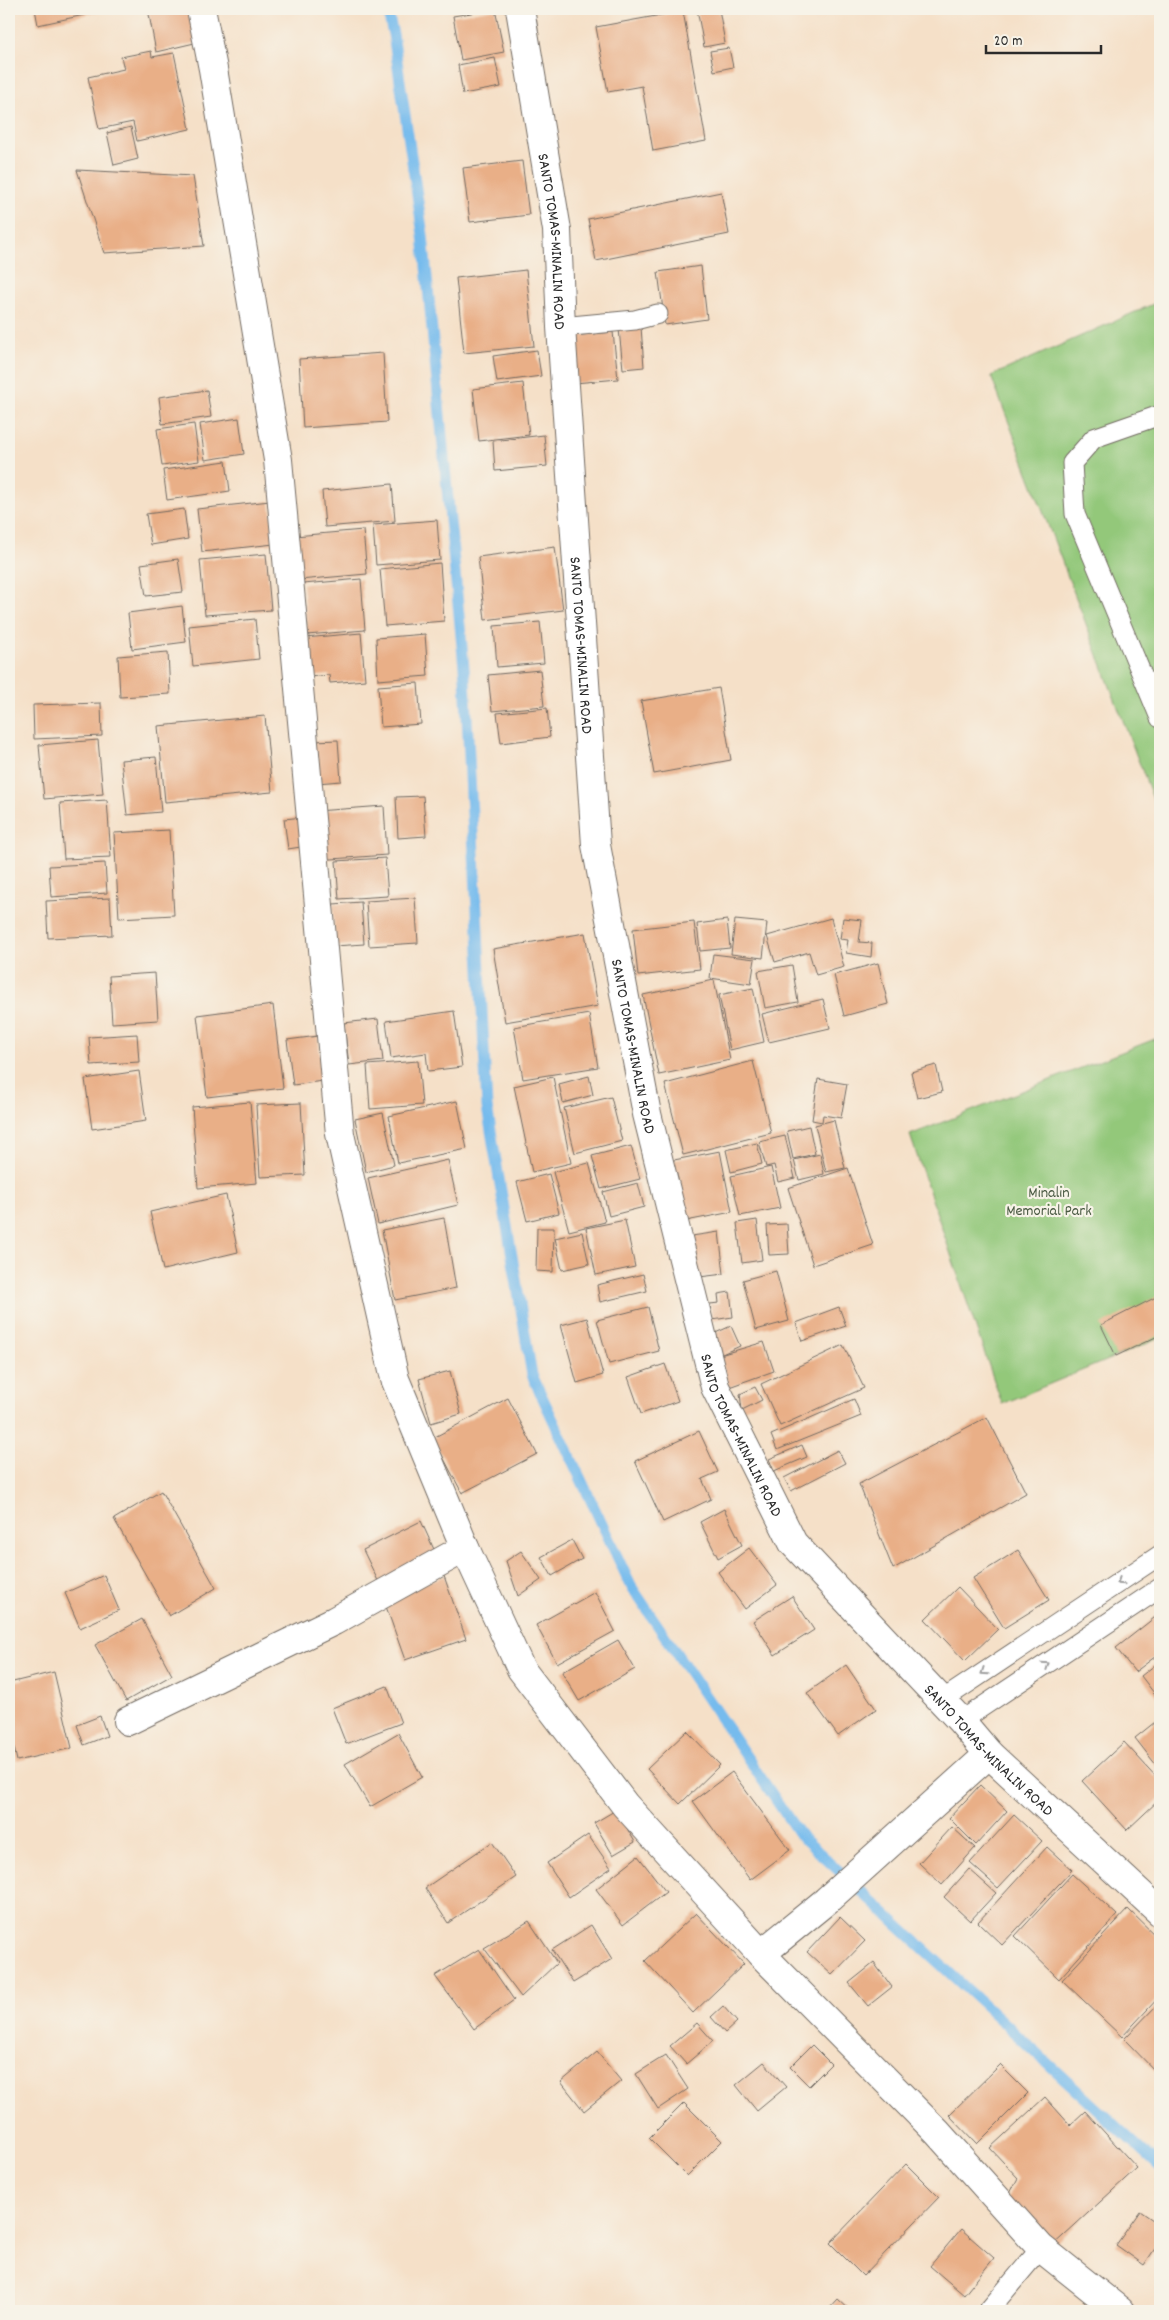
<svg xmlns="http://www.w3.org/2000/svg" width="1169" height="2320" font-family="Dekko,sans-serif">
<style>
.green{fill:#93c87a;stroke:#5f7a52}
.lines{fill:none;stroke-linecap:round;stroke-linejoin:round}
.stream{stroke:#76bbed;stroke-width:11}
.building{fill:#e9af87}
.service-casing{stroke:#726a62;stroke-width:21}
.minor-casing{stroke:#726a62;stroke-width:30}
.tertiary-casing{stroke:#726a62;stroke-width:30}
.service{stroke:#fff;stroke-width:19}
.minor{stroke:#fff;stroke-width:28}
.tertiary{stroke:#fff;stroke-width:28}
.oneway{stroke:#a0a0a0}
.labels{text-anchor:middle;stroke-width:4.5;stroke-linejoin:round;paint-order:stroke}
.street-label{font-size:16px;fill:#2b2b2b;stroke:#f7f3e8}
.park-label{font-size:16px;fill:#4a5a43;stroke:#f7f3e8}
</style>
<rect width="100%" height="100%" fill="#f7f3e8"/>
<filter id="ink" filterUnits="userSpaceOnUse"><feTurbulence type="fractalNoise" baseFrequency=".02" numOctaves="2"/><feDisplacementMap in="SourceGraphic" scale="10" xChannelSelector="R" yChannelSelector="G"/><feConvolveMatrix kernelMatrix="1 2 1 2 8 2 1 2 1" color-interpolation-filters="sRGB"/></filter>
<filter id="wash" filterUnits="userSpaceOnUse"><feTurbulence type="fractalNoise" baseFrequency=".0096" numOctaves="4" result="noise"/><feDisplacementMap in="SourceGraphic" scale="20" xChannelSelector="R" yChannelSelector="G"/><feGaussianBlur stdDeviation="1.12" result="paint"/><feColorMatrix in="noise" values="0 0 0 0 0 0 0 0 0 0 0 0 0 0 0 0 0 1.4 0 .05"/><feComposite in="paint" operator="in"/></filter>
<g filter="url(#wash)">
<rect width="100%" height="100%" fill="#f5e0c8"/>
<g class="green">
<path d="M1160,301v516l-169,-441z"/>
<path d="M1160,1037v301l-158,66 -92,-269z"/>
</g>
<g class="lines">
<path class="stream" d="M387,9l6,25 30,201 42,443 22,429 45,268 99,211 168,248 361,333"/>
</g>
<g id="blocks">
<g class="building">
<path d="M35,9h72v1l-69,15z"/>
<path d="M148,9h48l7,32 -47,11z"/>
<path d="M495,9l9,43 -43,8 -8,-44z"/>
<path d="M697,9h22l6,34 -21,4z"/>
<path d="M683,11l23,130 -53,10 -11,-65 -34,6 -12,-65z"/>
<path d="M729,48l4,19 -19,4 -4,-20z"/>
<path d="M151,51l1,6 22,-4 16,76 -53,12 -4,-19 -34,7 -11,-52 36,-8 -3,-12z"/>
<path d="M495,58l6,29 -38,7 -5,-29z"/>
<path d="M131,127l7,32 -24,6 -7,-32z"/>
<path d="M522,161l7,54 -59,7 -7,-54z"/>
<path d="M77,170l116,6 11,70 -100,7z"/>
<path d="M721,192l8,42 -133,27 -8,-42z"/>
<path d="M701,266l6,53 -42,6 -7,-53z"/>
<path d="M526,270l8,76 -70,7 -8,-75z"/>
<path d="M641,327l3,40 -21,2 -4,-40z"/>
<path d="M613,332l5,47 -43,4 -4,-47z"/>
<path d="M537,350l4,26 -44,6 -4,-26z"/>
<path d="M383,353l4,69 -84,6 -4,-69z"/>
<path d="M523,383l6,52 -50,6 -6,-52z"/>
<path d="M207,390l4,27 -49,7 -3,-27z"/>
<path d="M239,418l5,36 -39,6 -5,-36z"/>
<path d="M194,424l5,37 -37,5 -5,-37z"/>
<path d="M544,435l3,31 -52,5 -2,-30z"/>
<path d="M226,461l4,30 -63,9 -4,-30z"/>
<path d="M392,484l3,37 -70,6 -3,-36z"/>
<path d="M270,501l4,43 -72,8 -5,-43z"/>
<path d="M184,509l4,30 -37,6 -5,-31z"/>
<path d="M437,520l3,40 -64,5 -3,-40z"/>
<path d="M363,530l4,44 -68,6 -4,-44z"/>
<path d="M555,547l8,63 -78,10 -7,-63z"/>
<path d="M266,554l5,56 -66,5 -5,-55z"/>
<path d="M178,559l5,33 -37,4 -5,-32z"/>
<path d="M440,563l4,58 -59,5 -5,-57z"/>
<path d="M361,579l4,51 -58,5 -4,-51z"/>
<path d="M182,606l4,36 -54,7 -4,-36z"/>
<path d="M255,619l4,40 -66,7 -4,-40z"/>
<path d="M540,622l4,41 -47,4 -3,-41z"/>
<path d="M361,633l4,47 -35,3 -1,-8 -21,2 -4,-39z"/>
<path d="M425,634l3,42 -50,4 -2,-42z"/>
<path d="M168,652l2,42 -50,3 -2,-41z"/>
<path d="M540,670l4,36 -52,5 -4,-36z"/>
<path d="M418,683l3,41 -40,3 -3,-41z"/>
<path d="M719,688l12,72 -77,14 -13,-73z"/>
<path d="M101,703l1,33 -68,3 -1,-34z"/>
<path d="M547,708l3,29 -49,6 -4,-30z"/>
<path d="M265,716l7,76 -107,10 -7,-76z"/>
<path d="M98,740l5,54 -59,5 -5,-54z"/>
<path d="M338,740l3,41 -24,2 -3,-42z"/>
<path d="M156,757l5,55 -34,3 -6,-55z"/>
<path d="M423,796l3,40 -28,2 -2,-41z"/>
<path d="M107,800l4,57 -47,2 -4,-56z"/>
<path d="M384,806l3,49 -69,5 -2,-49z"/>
<path d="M303,817l4,29 -19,3 -4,-30z"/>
<path d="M169,830l5,85 -55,3 -5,-85z"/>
<path d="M385,858l3,38 -49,3 -3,-38z"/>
<path d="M105,863l2,30 -56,4 -2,-31z"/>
<path d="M110,898l2,37 -64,3 -2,-37z"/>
<path d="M415,898l3,45 -49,3 -3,-45z"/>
<path d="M361,902l3,42 -29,2 -2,-42z"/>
<path d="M831,918l13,49 -28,8 -7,-23 -34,10 -8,-26z"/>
<path d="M843,918l19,2 -3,22 13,1 -1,14 -25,-4 2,-13 -8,-1z"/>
<path d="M727,920l3,28 -30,3 -3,-27z"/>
<path d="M735,920l32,3 -4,35 -32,-4z"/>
<path d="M694,922l6,47 -62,7 -5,-47z"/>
<path d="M585,933l13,73 -93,16 -12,-73z"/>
<path d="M713,954l42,5 -4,25 -41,-6z"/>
<path d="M878,963l10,41 -44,12 -10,-41z"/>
<path d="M792,965l6,37 -33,6 -7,-37z"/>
<path d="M155,973l3,47 -46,3 -3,-47z"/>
<path d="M714,980l16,80 -71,15 -16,-80z"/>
<path d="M753,988l11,54 -34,8 -11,-55z"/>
<path d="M823,999l7,29 -61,14 -7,-28z"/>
<path d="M273,1005l10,83 -76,9 -10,-82z"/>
<path d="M454,1011l8,56 -34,4 -2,-18 -35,5 -5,-37z"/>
<path d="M589,1014l9,53 -75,12 -9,-52z"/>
<path d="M378,1019l5,42 -34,4 -5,-42z"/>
<path d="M137,1034l2,28 -48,3 -2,-28z"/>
<path d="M318,1036l5,45 -30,4 -6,-45z"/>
<path d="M418,1061l4,44 -52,4 -3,-44z"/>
<path d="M753,1061l18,72 -88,22 -18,-71z"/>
<path d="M936,1065l6,27 -25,6 -6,-26z"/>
<path d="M139,1071l7,50 -54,8 -7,-50z"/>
<path d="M589,1076l4,19 -30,8 -4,-19z"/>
<path d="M553,1077l18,86 -39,9 -18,-86z"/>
<path d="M818,1079l29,5 -6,34 -18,-3 -1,7 -10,-2z"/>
<path d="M611,1097l11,44 -47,12 -11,-45z"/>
<path d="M457,1101l10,48 -69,14 -9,-47z"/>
<path d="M250,1102l7,81 -59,5 -6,-81z"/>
<path d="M301,1103l4,72 -45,2 -4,-72z"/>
<path d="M383,1113l11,52 -28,7 -11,-53z"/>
<path d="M834,1120l11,48 -19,4 -11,-47z"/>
<path d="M809,1126l6,28 -22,5 -6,-28z"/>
<path d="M785,1136l10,42 -17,4 -4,-17 -8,2 -7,-25z"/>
<path d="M757,1143l5,21 -31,8 -5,-22z"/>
<path d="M631,1146l9,33 -39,10 -9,-33z"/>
<path d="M720,1151l12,61 -51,10 -12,-61z"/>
<path d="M820,1154l4,20 -25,6 -5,-20z"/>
<path d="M448,1160l10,45 -80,19 -10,-46z"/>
<path d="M589,1163l16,59 -36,9 -16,-59z"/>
<path d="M771,1167l9,41 -40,8 -9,-40z"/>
<path d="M848,1168l25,77 -60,20 -25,-77z"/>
<path d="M549,1174l10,39 -32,8 -10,-39z"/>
<path d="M638,1183l6,24 -35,9 -6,-24z"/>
<path d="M226,1195l12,57 -75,18 -13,-58z"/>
<path d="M444,1218l12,70 -61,12 -13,-70z"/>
<path d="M625,1220l10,47 -39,8 -10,-47z"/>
<path d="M757,1220l5,40 -20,3 -5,-40z"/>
<path d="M787,1224l2,30 -20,1 -2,-30z"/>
<path d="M537,1228h17l-1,44 -17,-1z"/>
<path d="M582,1232l7,32 -27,6 -7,-32z"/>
<path d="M719,1232l5,42 -33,4 -6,-41z"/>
<path d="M776,1271l13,50 -33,9 -13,-50z"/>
<path d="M643,1274l4,17 -47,11 -3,-17z"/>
<path d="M730,1292l3,25 -21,3 -2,-16 9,-1 -1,-9z"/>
<path d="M1160,1295v40l-44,21 -15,-31z"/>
<path d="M648,1307l11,44 -50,13 -12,-44z"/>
<path d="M839,1307l7,19 -44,15 -6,-18z"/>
<path d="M587,1318l16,57 -26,8 -16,-58z"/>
<path d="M731,1326l9,20 -20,9 -9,-20z"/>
<path d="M764,1342l10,29 -45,16 -9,-32z"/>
<path d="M843,1345l21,43 -84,38 -19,-42z"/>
<path d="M665,1364l13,37 -37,13 -13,-37z"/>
<path d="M450,1371l11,43 -30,9 -12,-44z"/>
<path d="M755,1387l7,13 -20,10 -2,-16z"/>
<path d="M508,1398l29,56 -75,39 -29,-55z"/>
<path d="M854,1399l7,17 -84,34 -6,-15z"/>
<path d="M987,1417l39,76 -133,76 -34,-85z"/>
<path d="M699,1431l19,41 -16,7 9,20 -48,23 -28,-61z"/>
<path d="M802,1445l5,12 -33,14 -5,-12z"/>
<path d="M838,1450l7,13 -54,28 -7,-13z"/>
<path d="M161,1491l55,97 -47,28 -55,-97z"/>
<path d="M724,1509l18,36 -24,13 -18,-36z"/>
<path d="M421,1521l16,35 -57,29 -17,-35z"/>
<path d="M572,1540l10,19 -30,17 -11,-19z"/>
<path d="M749,1548l28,37 -32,24 -27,-37z"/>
<path d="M1018,1550l31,50 -45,28 -31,-50z"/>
<path d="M521,1551l20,29 -23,16 -12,-35z"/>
<path d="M104,1575l15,35 -39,18 -15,-35z"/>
<path d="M444,1576l22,63 -61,21 -22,-62z"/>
<path d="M958,1587l40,42 -33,32 -40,-42z"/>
<path d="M595,1592l20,39 -58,32 -21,-38z"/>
<path d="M792,1596l22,34 -39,25 -22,-34z"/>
<path d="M1159,1614l1,39 -25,19 -19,-24z"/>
<path d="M142,1619l30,56 -46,26 -31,-56z"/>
<path d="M618,1640l17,29 -56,32 -17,-29z"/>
<path d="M1160,1661v40l-19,-25z"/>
<path d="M846,1665l30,44 -38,27 -31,-43z"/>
<path d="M54,1672l18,76 -55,13 -8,-36v-42z"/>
<path d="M387,1686l14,37 -55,21 -14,-36z"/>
<path d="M100,1716l7,20 -23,9 -7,-20z"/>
<path d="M1160,1718v52l-25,-32z"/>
<path d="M687,1731l33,34 -40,39 -33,-35z"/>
<path d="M398,1733l24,44 -52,30 -25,-43z"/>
<path d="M1124,1742l36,39v18l-33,31 -45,-49z"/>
<path d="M732,1772l58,78 -40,30 -57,-79z"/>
<path d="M980,1785l27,26 -31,34 -27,-27z"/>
<path d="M616,1810l19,32 -22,13 -19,-32z"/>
<path d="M1014,1815l28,26 -44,47 -28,-25z"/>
<path d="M952,1827l23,21 -33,37 -23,-22z"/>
<path d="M588,1835l23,33 -42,29 -22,-34z"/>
<path d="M492,1842l24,35 -68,46 -23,-35z"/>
<path d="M1047,1847l25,23 -70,75 -24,-23z"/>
<path d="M638,1856l28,36 -43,33 -27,-36z"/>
<path d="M969,1869l27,24 -26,28 -26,-24z"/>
<path d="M1072,1874l45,41 -58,64 -44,-43z"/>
<path d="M1128,1909l32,31v56l-38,41 -60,-57z"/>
<path d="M696,1913l48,51 -51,49 -48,-52z"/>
<path d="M840,1917l25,24 -33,34 -25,-23z"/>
<path d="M529,1921l28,42 -36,34 -37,-49z"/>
<path d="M591,1925l21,34 -39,24 -21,-33z"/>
<path d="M479,1949l35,51 -40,29 -39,-53z"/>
<path d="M874,1963l18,24 -24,19 -19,-23z"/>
<path d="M1160,2002v74l-36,-37z"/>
<path d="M723,2006l14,16 -12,11 -14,-16z"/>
<path d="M697,2023l16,18 -27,23 -16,-18z"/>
<path d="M812,2045l19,19 -22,22 -19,-19z"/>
<path d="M597,2052l24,29 -37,30 -23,-29z"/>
<path d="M666,2055l22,34 -30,20 -22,-35z"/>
<path d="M764,2062l22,25 -29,24 -21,-26z"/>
<path d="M1000,2065l28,28 -51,51 -28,-29z"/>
<path d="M1045,2097l25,28 15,-14 52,57 -86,79 -44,-48 11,-21 -28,-30z"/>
<path d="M684,2103l38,38 -35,35 -38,-38z"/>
<path d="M906,2164l33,33 -76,79 -33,-33z"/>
<path d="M1140,2211l20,14v16l-16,24 -28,-20z"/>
<path d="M961,2229l33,29 -30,37 -34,-29z"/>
<path d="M838,2299l13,12h-24z"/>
</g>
</g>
</g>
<g filter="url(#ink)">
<use href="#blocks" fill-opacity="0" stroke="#726a62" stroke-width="1"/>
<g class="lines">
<defs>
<g id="service">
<path d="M561,327l74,-7 23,-6"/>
<path d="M1160,415l-66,23 -22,25 3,51 85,204"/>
<path d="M941,1701l219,-146"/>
<path d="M961,1721l199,-133"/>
<path d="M988,2311l53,-63"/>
</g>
<g id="minor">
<path d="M201,9l12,60 65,391 62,674 55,245 70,169 56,121 104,136 136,149 176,178 104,116 79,63"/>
<path d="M128,1721l206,-100 131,-73"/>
<path d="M761,1954l65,-53 163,-147"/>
</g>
<g id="tertiary">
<path id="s1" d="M520,9l37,221 4,97 35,518 51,269 68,273 78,156 168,178 28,33 171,158"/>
</g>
</defs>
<use href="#service" class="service-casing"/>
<use href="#minor" class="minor-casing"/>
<use href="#tertiary" class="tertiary-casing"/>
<use href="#service" class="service"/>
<use href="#minor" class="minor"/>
<use href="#tertiary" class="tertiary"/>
</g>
<defs><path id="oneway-chevron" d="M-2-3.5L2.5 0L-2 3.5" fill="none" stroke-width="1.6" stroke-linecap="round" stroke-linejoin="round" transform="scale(1.25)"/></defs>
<g class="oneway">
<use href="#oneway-chevron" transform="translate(1120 1582) rotate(146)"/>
<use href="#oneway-chevron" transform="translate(1046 1665) rotate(-34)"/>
<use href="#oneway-chevron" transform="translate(984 1672) rotate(146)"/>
</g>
</g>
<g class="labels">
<g class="street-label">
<text dy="6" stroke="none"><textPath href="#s1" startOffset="235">SANTO TOMAS-MINALIN ROAD</textPath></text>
<text dy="6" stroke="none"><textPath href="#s1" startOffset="640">SANTO TOMAS-MINALIN ROAD</textPath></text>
<text dy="6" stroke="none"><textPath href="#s1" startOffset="1045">SANTO TOMAS-MINALIN ROAD</textPath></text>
<text dy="6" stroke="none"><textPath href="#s1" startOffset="1450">SANTO TOMAS-MINALIN ROAD</textPath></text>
<text dy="6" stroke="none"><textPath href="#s1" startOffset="1855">SANTO TOMAS-MINALIN ROAD</textPath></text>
</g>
<g class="park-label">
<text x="1049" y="1197">Minalin<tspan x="1049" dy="18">Memorial Park</tspan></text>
</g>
</g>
<rect width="1169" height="2320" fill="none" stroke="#f7f3e8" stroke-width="30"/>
<path d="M986 45v8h115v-8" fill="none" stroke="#2b2b2b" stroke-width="2.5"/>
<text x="994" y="45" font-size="15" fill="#2b2b2b" stroke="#f7f3e8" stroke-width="4" paint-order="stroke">20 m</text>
</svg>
